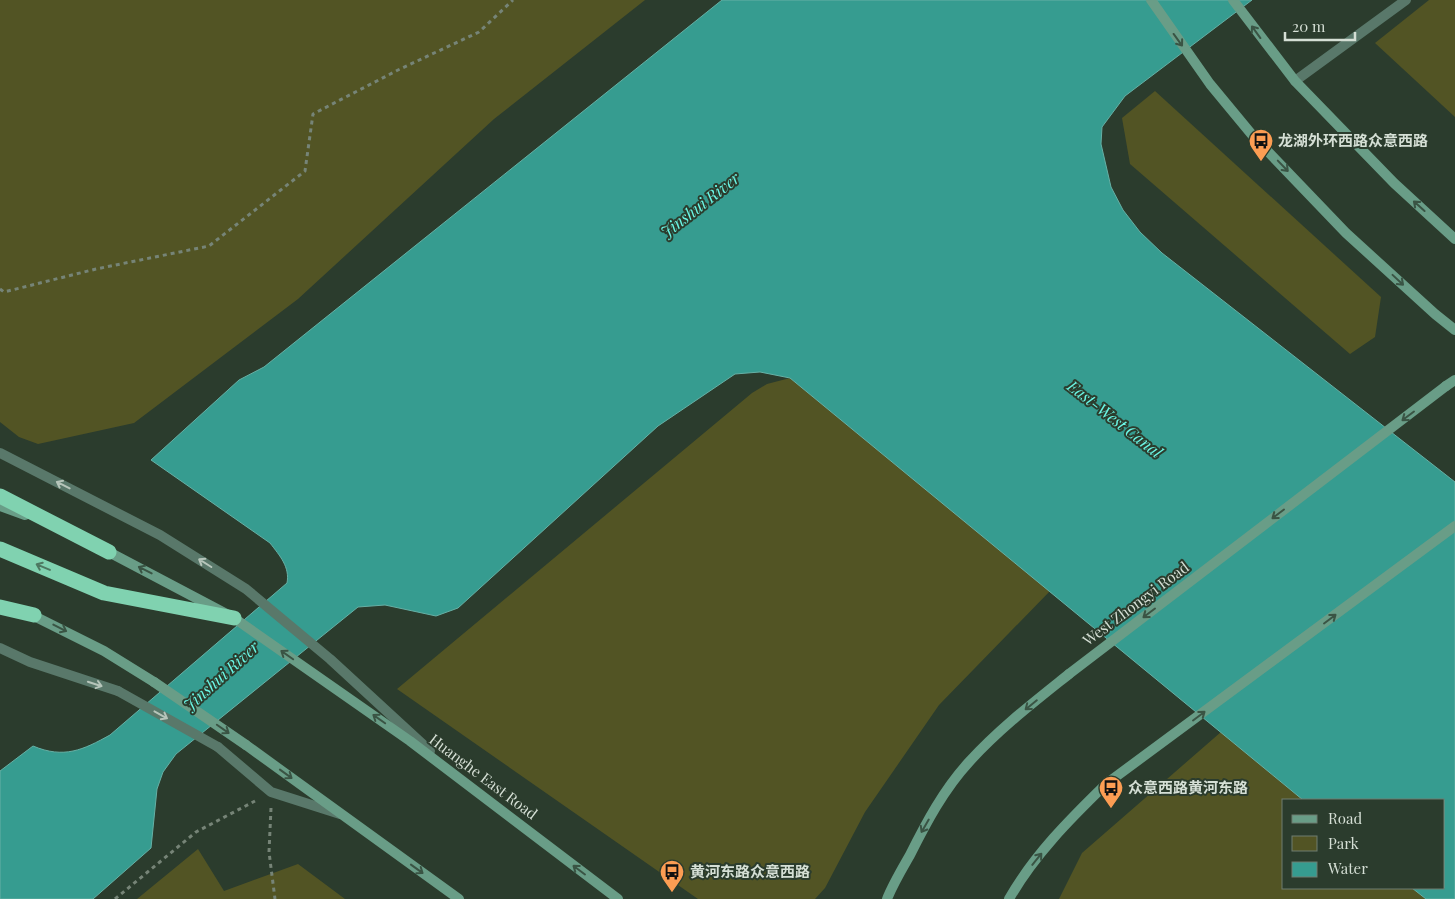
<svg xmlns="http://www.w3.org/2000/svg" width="1455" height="899" font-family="'Playfair Display','Noto Sans SC',serif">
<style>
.green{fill:#525424}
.water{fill:#369c90;stroke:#66b0a5}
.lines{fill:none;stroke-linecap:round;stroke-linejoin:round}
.path{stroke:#768477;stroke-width:3;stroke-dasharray:4 4;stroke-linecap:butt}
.street{stroke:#59786a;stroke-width:10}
.secondary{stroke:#699d87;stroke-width:10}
.highway{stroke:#80d2b0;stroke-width:15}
.street-bridge{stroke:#59786a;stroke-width:10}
.secondary-bridge{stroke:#699d87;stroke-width:10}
.oneway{stroke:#3a5444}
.oneway2{stroke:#b6c5ba}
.oneway3{stroke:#4d7861}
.labels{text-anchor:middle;stroke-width:4;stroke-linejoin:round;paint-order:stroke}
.poi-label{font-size:15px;font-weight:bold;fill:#d5dfd5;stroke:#2b3c2d;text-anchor:start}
.street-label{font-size:15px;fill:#d5dfd5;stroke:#2b3c2d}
.water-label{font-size:16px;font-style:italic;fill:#6bf7e6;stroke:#2b3c2d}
</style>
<rect width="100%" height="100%" fill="#2b3c2d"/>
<g class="green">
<path d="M0,0h645l-151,119 -196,180 -164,124 -96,21 -19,-7 -19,-15z"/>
<path d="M1429,0h26v117l-80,-74z"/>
<path d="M1155,91l226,206 -6,40 -25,17 -220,-190 -8,-46z"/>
<path d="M790,378l260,213 -111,114 -74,107 -40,76 -10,11h-117l-301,-210 355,-296 15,-9z"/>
<path d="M1221,732l82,68h-19v88h128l14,11h-367l23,-46z"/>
<path d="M198,849l26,42 74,-27 47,35h-208z"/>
</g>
<path class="water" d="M722,0h530l-127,96 -23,31 -1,17 10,43 12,23 17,22 22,21 293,229v417h-29l-14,-11h32v-88h-141l-513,-422 -30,-6 -25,2 -77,52 -200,182 -22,8 -51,-11 -27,2 -182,147 -13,18 -6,17 -6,59 -58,51h-93v-128l33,-25c31,13 50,4 77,-11l177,-152c3,-16 -7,-27 -17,-40l-119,-83 88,-80 25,-13z"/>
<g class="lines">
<g class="path">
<path d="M0,289l4,3 92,-23 113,-23 96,-75 8,-57 85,-44 81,-38 34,-32"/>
<path d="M271,808l-2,44 6,47"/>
<path d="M115,899l81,-67 59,-31"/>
</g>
<g class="street">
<path d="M1295,81l111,-81"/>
<path d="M0,453l160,82 86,54 84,70 100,92"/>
<path d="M0,648l30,14 88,29"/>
<path d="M218,747l53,45 69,22"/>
</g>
<g class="secondary">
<path d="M1151,0l59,84 43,52 93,97 89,81 20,16"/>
<path d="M1233,0l62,81 99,102 61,56"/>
<path d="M1446,386l9,-6"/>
<path d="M0,506l25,9"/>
<path d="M105,550l129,68 176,123 208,158"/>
<path d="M28,613l76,38 50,31"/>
<path d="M246,745l213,154"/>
<path d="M887,899c6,-15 15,-30 23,-44 16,-32 34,-66 59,-93 30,-33 65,-60 100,-88"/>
<path d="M1009,899c25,-44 61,-80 97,-115l349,-258"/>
</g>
<g class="highway">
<path d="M0,496l109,56"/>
<path d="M0,549l104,44 130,25"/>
<path d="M0,607l34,8"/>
</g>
<path class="street-bridge" d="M118,691l100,56"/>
<g class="secondary-bridge">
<path d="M1069,674l377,-288"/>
<path d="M154,682l92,63"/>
</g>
</g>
<defs><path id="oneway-shaft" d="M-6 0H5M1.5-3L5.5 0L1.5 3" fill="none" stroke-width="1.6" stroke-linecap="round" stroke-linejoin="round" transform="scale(1.25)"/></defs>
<g class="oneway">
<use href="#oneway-shaft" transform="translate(1256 32) rotate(-126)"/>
<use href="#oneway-shaft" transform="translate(1178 40) rotate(54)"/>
<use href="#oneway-shaft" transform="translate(1283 166) rotate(46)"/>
<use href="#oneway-shaft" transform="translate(1419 206) rotate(-138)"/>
<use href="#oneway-shaft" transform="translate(1398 280) rotate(43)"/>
<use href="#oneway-shaft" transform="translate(1408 416) rotate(143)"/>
<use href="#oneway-shaft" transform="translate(1278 514) rotate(143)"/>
<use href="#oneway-shaft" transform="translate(145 570) rotate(-153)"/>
<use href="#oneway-shaft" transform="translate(1149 613) rotate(143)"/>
<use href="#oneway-shaft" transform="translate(1330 619) rotate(-37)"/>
<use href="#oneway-shaft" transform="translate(60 628) rotate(27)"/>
<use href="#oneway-shaft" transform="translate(287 655) rotate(-145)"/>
<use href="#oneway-shaft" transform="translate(1031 705) rotate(141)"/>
<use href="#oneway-shaft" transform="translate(1199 716) rotate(-37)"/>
<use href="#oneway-shaft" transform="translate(379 719) rotate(-145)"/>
<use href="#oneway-shaft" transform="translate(223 729) rotate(35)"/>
<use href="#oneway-shaft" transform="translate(286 774) rotate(36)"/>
<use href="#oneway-shaft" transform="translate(925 826) rotate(120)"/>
<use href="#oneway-shaft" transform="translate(1037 859) rotate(-51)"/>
<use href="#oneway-shaft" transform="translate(417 869) rotate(36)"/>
<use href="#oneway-shaft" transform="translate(579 870) rotate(-143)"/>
</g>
<g class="oneway2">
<use href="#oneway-shaft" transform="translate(63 485) rotate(-153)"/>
<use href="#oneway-shaft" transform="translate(205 563) rotate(-148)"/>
<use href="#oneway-shaft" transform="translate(95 684) rotate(18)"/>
<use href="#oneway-shaft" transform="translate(161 715) rotate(29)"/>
</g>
<use class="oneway3" href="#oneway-shaft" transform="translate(43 567) rotate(-157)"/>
<defs>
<symbol id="bus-pin" viewBox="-11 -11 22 30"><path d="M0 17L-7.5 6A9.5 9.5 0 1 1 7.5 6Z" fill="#fc9d53" stroke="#2b3c2d"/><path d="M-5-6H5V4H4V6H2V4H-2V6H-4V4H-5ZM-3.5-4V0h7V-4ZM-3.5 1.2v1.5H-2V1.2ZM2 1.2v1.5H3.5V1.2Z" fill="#111"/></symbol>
</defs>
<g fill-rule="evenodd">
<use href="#bus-pin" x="1247" y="127" width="28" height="38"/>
<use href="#bus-pin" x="1097" y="774" width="28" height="38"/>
<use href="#bus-pin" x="658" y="858" width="28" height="38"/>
</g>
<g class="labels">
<g class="poi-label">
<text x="1278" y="146">龙湖外环西路众意西路</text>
<text x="1128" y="793">众意西路黄河东路</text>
<text x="690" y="877">黄河东路众意西路</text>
</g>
<g class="street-label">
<text transform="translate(1136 604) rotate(-37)" y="5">West Zhongyi Road</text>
<text transform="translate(483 777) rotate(37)" y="5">Huanghe East Road</text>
</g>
<g class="water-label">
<text transform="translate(700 205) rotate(-38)" y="6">Jinshui River</text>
<text transform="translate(1115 419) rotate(38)" y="6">East-West Canal</text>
<text transform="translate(221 676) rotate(-42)" y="6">Jinshui River</text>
</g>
</g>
<rect x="1282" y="799" width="162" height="90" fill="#2b3c2d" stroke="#6f7d70"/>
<rect x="1292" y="815" width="25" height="8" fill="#699d87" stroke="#6f7d70"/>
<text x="1328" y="824" font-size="15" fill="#d5dfd5">Road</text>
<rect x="1292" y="836" width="25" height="15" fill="#525424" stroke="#6f7d70"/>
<text x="1328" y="849" font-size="15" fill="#d5dfd5">Park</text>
<rect x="1292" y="862" width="25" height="15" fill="#369c90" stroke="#6f7d70"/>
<text x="1328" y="874" font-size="15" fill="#d5dfd5">Water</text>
<path d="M1285 32v8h70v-8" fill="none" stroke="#d5dfd5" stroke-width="2.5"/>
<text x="1292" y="32" font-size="15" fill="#d5dfd5" stroke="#2b3c2d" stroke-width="4" paint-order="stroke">20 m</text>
</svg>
